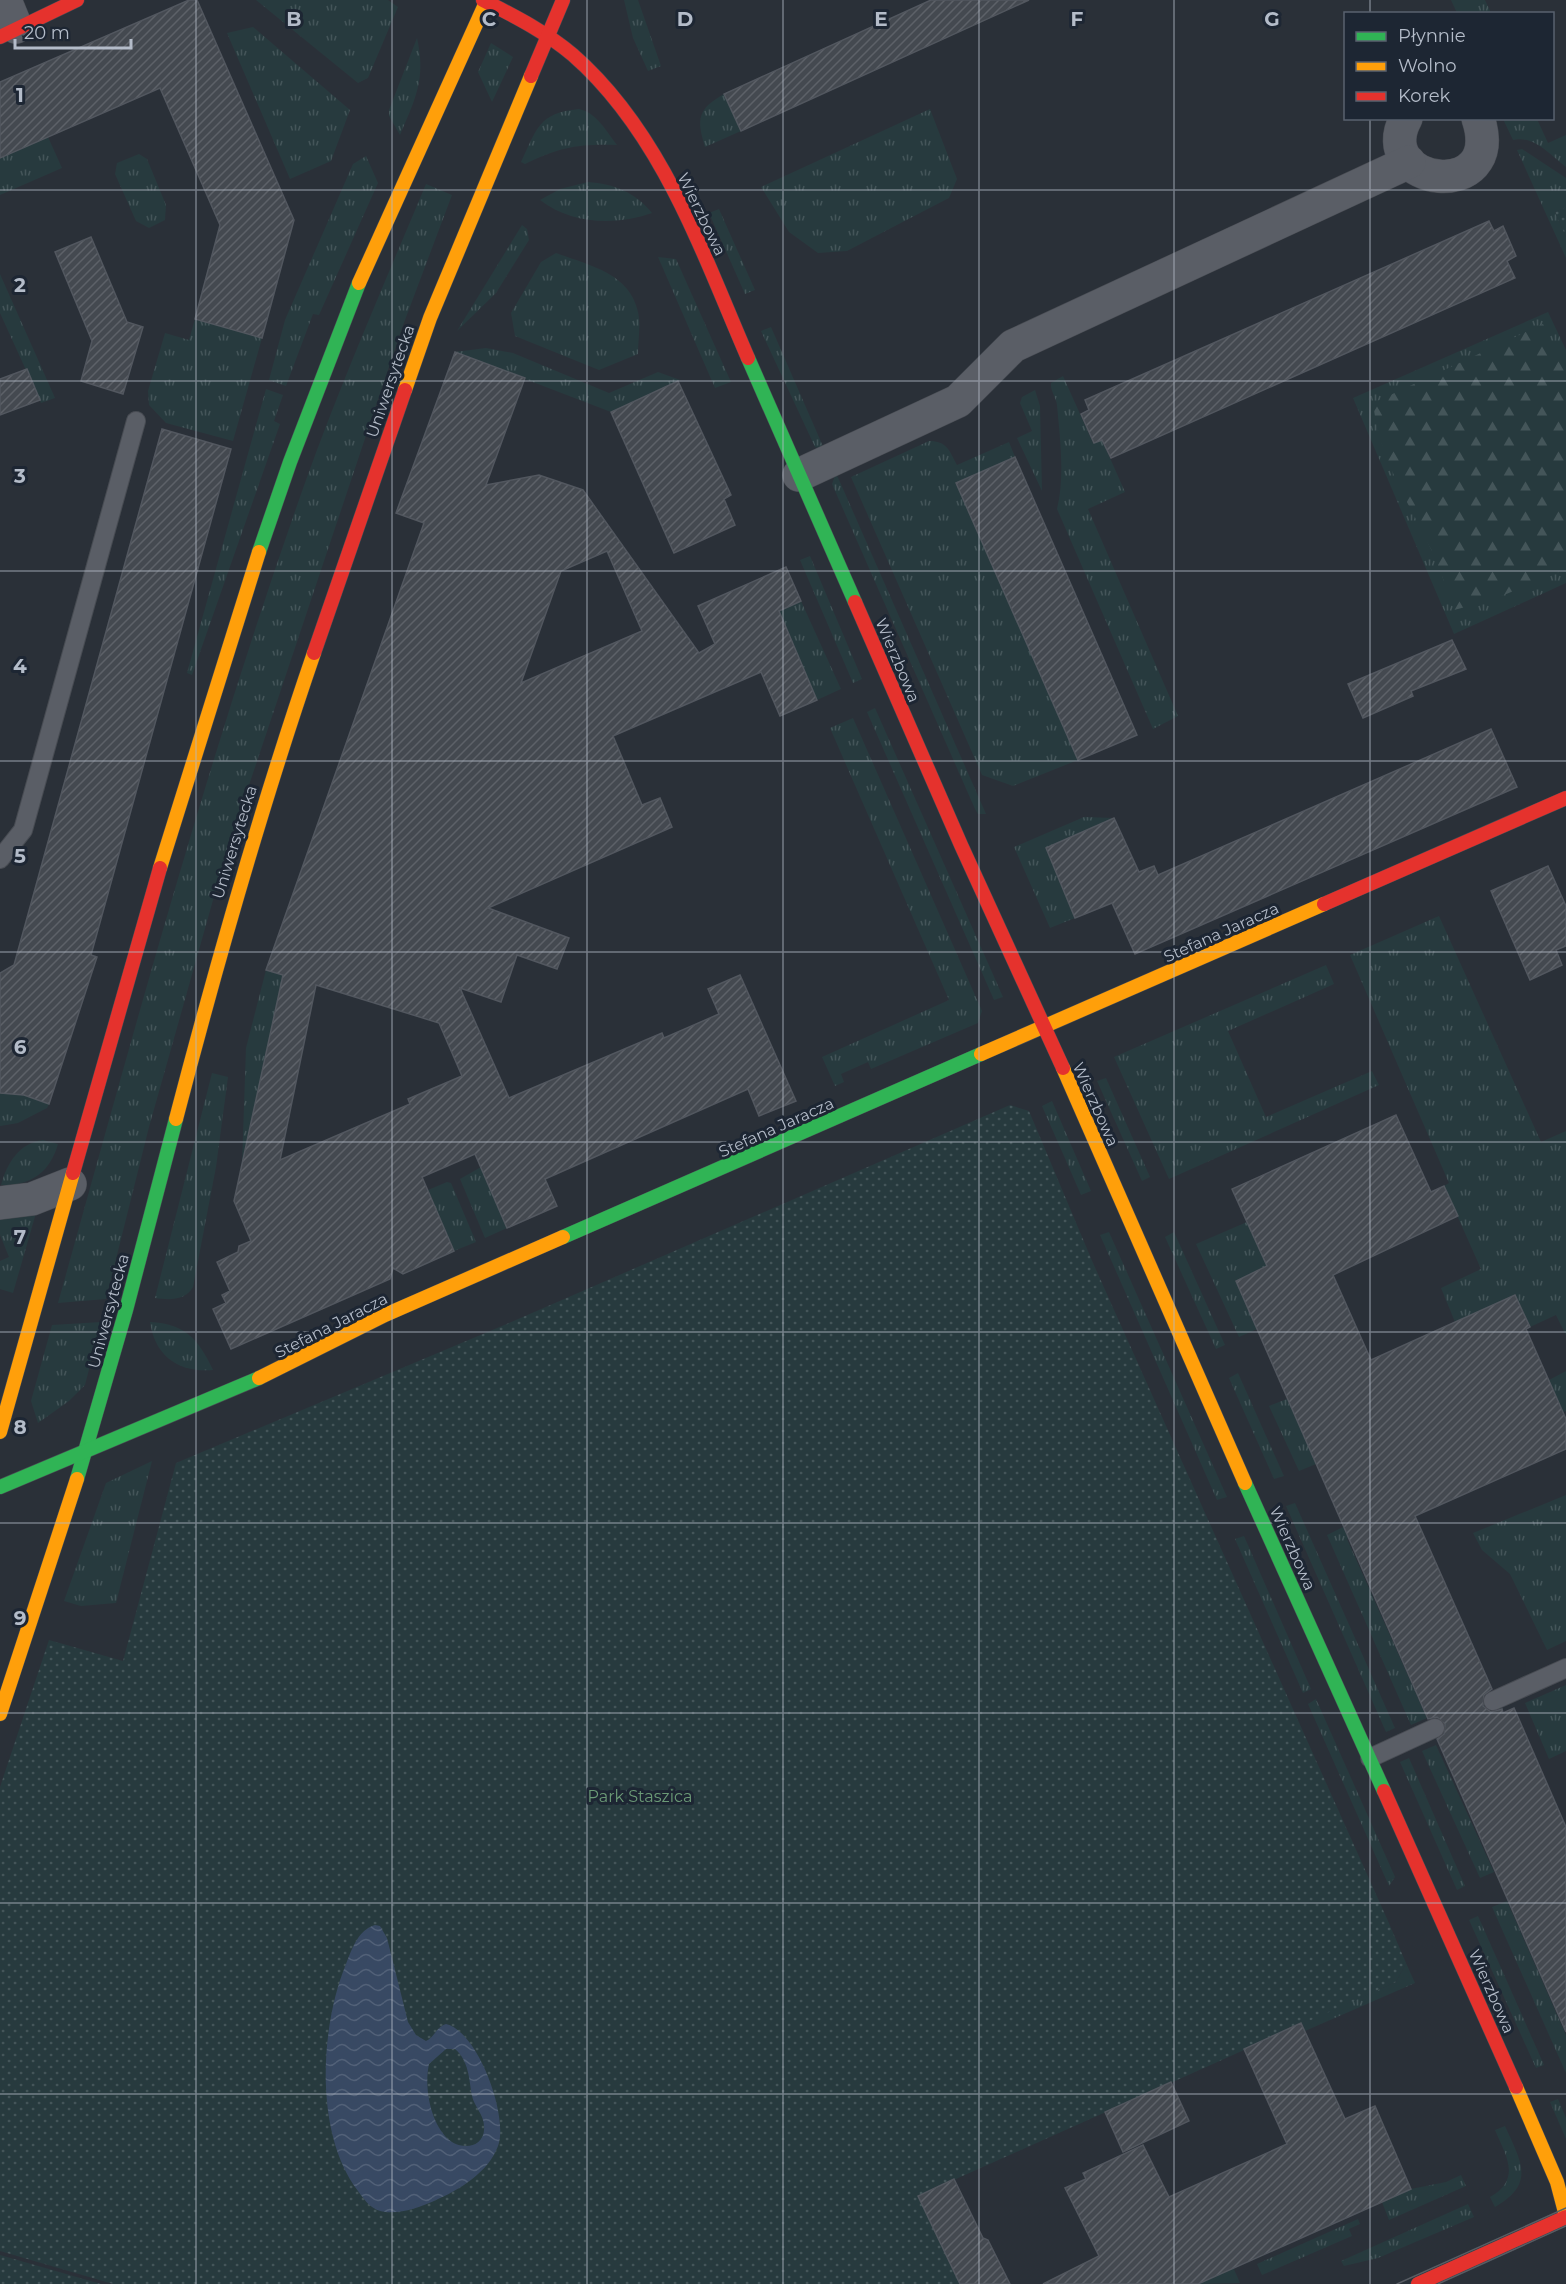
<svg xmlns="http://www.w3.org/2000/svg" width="1566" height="2284" font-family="Montserrat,sans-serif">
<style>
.grass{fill:url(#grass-tufts)}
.forest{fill:url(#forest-firs)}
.park{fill:url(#park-dots)}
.water{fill:url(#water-waves);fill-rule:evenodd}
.building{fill:url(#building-hatch);stroke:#52575f;stroke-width:1.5;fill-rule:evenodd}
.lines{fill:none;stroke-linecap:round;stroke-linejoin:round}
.lane-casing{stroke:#484c53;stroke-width:20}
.street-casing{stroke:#484c53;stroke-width:34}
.fast-casing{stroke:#484c53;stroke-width:15}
.slow-casing{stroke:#484c53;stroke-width:15}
.jam-casing{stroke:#484c53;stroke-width:15}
.lane{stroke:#5a5e66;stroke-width:18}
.street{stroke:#5a5e66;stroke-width:33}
.fast{stroke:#30b455;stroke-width:14}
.slow{stroke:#ff9f0a;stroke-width:14}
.jam{stroke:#e5322d;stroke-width:14}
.tram{stroke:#595d64;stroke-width:1.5}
.grid{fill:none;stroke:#b4bcc9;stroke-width:1.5;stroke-opacity:0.55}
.labels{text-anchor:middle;stroke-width:6;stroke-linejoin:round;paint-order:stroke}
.street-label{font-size:16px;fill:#b4bcc9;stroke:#1d2633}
.park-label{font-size:16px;fill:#6b9a76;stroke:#1d2633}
.grid-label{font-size:20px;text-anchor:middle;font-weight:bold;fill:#b4bcc9;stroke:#1d2633;stroke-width:6;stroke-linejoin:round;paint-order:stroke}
</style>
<defs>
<pattern id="grass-tufts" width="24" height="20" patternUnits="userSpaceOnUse" patternTransform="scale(1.5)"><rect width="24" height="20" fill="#273a3e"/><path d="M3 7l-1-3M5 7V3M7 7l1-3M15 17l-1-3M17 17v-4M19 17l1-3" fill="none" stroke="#445559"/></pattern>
<pattern id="forest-firs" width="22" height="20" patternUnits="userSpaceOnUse" patternTransform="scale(1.5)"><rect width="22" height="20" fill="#273a3e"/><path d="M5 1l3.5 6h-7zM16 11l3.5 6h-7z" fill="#445559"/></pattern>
<pattern id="park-dots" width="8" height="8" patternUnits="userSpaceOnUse" patternTransform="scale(1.5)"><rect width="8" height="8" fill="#273a3e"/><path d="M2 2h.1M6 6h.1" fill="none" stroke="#445559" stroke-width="1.8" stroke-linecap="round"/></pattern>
<pattern id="water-waves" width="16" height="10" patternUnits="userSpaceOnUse" patternTransform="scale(1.5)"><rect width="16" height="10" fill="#384963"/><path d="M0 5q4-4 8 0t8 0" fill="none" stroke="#526178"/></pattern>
<pattern id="building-hatch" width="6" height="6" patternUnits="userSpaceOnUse" patternTransform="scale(1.5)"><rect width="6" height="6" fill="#444950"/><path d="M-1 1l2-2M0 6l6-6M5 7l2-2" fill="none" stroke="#5d6168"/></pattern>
</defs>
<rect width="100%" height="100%" fill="#2a3038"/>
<g class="grass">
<path d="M256,0h132l10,7 -30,71 -10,5z"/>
<path d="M624,0h14l23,66 -13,5 -15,-33z"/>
<path d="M1451,0h34l6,13h-34z"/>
<path d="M253,27l97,83 -19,51 -41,18 -63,-146z"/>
<path d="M417,38c9,40 -1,60 -17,97l-11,-19v-6z"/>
<path d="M491,43l22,14 -21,45 -14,-30z"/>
<path d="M724,94l17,37 -36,16c-9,-29 -7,-38 19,-53z"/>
<path d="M579,109c18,4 27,22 38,36 -40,-1 -56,2 -92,19l-4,-2c16,-33 17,-49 58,-53z"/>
<path d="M930,109l27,70 -8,19 -29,15 -73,38 -29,2 -29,-21 -28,-45z"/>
<path d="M1503,119h34l11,24 18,-8v32c-16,-12 -32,-32 -53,-27z"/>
<path d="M48,137l14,31 -62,27v-37z"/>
<path d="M1522,149l44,29v29l-11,5 11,25v21l-49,-108z"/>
<path d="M139,154l8,5 19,46 -1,15 -16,8 -13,-7 -21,-47 2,-11z"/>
<path d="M366,156l12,27 -59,132 -6,-1 -27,72 -17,-6 16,-60 68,-156z"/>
<path d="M588,182c26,2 47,10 64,31 -37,13 -81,11 -112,-13l20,-11z"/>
<path d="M426,184l26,11 -50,133 -176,526 -77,273 -43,172 -48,4c77,-276 152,-553 248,-823 36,-100 79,-198 120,-296z"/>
<path d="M719,209l36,81 -10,4 -36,-81z"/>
<path d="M522,225l5,4 2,11 -33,53 -39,38z"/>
<path d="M556,253c32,12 74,20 82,59 3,13 0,28 0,42l-39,16 -84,-34 -4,-23 30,-51z"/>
<path d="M658,257l18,2 55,123 -16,6z"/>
<path d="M0,274l55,124 -14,5 -41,-90z"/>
<path d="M1548,312l18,38v233l-112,51 -101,-236z"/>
<path d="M195,319l67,19 -29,103 -67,-18 -17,-18 -1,-14 17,-58 24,7z"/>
<path d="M771,327l54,124 -10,-4 -54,-116z"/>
<path d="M486,348l27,5 96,40 49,-21 22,8 -69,32 -156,-60z"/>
<path d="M1063,376l30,67 9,-3 23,52 -37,17 90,207 -25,13 -96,-220c8,-32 3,-71 0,-104 -1,-8 -7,-14 -6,-22z"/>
<path d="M266,389l17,6 -9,26 6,3 -88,251 -5,-2z"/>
<path d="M1035,390l5,16 2,85 -25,-53 15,-7 -12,-28 2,-6z"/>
<path d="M929,441c18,0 20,9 28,24l52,-23 6,15 -59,26 122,277 -65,26 -31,-11 -131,-298z"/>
<path d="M836,473l150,341h-8l-3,-5 -143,-325z"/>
<path d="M810,556l52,123 -9,4 -53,-123z"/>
<path d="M801,601l40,88 -24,11 -38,-89z"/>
<path d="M875,708l128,289 -9,3 -127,-288z"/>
<path d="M853,718l129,293 -4,12 -107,46 -3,-7 -27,12 3,8 -9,4 -13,-29 127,-57 -119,-272z"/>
<path d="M1084,817l30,1 -68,30 29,70 -25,10 -36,-81z"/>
<path d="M1439,916l102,226 25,-11v204l-10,-20 -26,12 -15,-32 -60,27 -14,-34 40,-19 -37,-83 5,-3 -99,-228z"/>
<path d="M1326,965l8,19 -106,47 38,86 106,-46 7,14 -210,94 -55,-122z"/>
<path d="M266,970l17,5 -41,189 4,-116z"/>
<path d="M212,1073l16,4 -12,90 -23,120c-8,14 -24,13 -38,11z"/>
<path d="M1106,1078l44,99 -8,4 -45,-100z"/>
<path d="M0,1093l24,2 25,9 -2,4 -29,15 -18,3z"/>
<path d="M1052,1101l39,90 -10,4 -39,-89z"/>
<path d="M43,1140l15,4c-8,28 -27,42 -57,41 6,-22 18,-42 42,-45z"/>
<path d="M481,1167l26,61 -22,10 -25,-59z"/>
<path d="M447,1182l4,1 25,59 -22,9 -26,-61z"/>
<path d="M36,1213l-23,80 -13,-4v-28l9,-4 -9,-22v-19z"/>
<path d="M1247,1222l20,44 -31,15 21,48 -18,8 -43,-93z"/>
<path d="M1109,1232l118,265 -10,3 -117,-265z"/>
<path d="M1174,1232l51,113 -9,4 -51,-112z"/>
<path d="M101,1322l-16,63 -16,16 -31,22 -7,-22 21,-76z"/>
<path d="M150,1322c36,2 48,17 63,48 -35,3 -58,-14 -63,-48z"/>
<path d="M1566,1371v40l-3,1 -14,-32z"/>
<path d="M1238,1373l46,103 -10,3 -45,-101z"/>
<path d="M1287,1399l29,65 -17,7 -30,-65z"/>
<path d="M152,1461l-36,142 -35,3 -17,-5 42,-118z"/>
<path d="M1566,1495v146l-19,9 -37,-76 -28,-24 -9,-17z"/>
<path d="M1295,1503l100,225 -9,4 -100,-226z"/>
<path d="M1345,1526l5,11 -3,2 80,179 -16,7 -84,-190z"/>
<path d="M1244,1536l67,153 -8,4 -68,-154z"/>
<path d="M1566,1685v66l-17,8 -24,-56z"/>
<path d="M1316,1699l79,178 -6,9 -81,-182z"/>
<path d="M1436,1745l58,127 -14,6 -58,-127z"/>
<path d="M1409,1758l56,128 -8,4 -57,-128z"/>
<path d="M1507,1901l59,134v38l-74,-166z"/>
<path d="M1478,1916l66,149 -8,3 -67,-148z"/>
<path d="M1406,1963l9,20 -110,48 -3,-8 94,-41z"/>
<path d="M1558,2099l8,19v21l-16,-37z"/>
<path d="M1505,2126c16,36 31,57 -10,81l-5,-10c32,-18 16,-41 5,-67z"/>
<path d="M1461,2175l5,11 -77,34 -7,-18 29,-13 35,-7z"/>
<path d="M1468,2204l6,13 -96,41 -34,8 -3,-5z"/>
<path d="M1358,2219l2,5 -11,5 3,7 -90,39 -5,-11z"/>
<path d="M1233,2267l7,16 -42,1z"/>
</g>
<path class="forest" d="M1543,324l23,46v199l-74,31 -38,10c-7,-20 -14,-41 -23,-61 -24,-50 -51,-89 -58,-146z"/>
<g class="park">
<path d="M1566,207v30l-11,-25z"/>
<path d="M1010,1105l19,6 64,152 295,658 18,42 -10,19 -478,214 42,88h-847l-113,-33v-464l49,-147 74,21 53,-198 333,-140z"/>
<path d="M0,2255l101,29h-101z"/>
</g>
<path class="water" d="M375,1925l5,1 7,12 21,84 8,13 10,6c9,-4 10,-14 20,-17 32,7 63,93 52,122 -10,27 -39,44 -64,55 -14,6 -33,13 -48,11 -14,-1 -21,-11 -28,-21 -44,-57 -38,-164 -12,-227 6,-15 12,-34 29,-39zM446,2049h9c14,12 14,30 17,47 2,10 12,19 12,30 2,22 -23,25 -36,13 -18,-17 -24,-52 -19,-75z"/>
<g class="building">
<path d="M189,0h8l97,220 -32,118 -67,-19 25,-94 -60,-137 -160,70v-76z"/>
<path d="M931,0h98l-288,131 -17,-37z"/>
<path d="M1489,221l5,10 9,-5 13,30 -9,5 8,17 -404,180 -9,-18 -8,3 -13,-29 8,-4 -4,-10z"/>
<path d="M91,237l36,85 16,5 -20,67 -42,-13 11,-40 -37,-89z"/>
<path d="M455,352l70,26 -39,107 53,-10 44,15 116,163 16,-9 -17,-38 88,-39 15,34 -22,10 38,89 -37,16 -19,-44 -148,64 29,69 18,-7 12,29 -184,81 81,30 -12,31 -40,-14 -16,47 -41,-14 49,110 153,-65 2,5 55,-24 -11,-25 32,-14 56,126 -37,15 -11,-27 -203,90 12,27 -50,22 -32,-74 -53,23 32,74 -51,23 -10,-6 -3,11 -159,70 -18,-40 13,-6 -4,-8 8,-4 -13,-29 21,-10 1,-6 12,-5 -17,-40 49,-226 -17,-5 158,-447 -28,-10zM607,551l35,80 -121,52 40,-112zM316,985l123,38 23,53 -54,23 2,5 -130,56z"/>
<path d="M27,369l13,31 -40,15v-36z"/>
<path d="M678,381l53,114 -7,4 11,26 -61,28 -63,-141z"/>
<path d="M162,429l69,20 -140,506 6,2 -48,147 -25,-9 -24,-2v-120l14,-8z"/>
<path d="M1015,457l122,278 -59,25 -122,-277z"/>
<path d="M1452,640l14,29 -55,22 2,5 -50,22 -15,-34z"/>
<path d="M1491,729l26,58 -382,167 -23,-51 -37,15 -29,-70 68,-30 25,54 15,-6 4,9z"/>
<path d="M1548,866l18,40v40l-10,4 6,15 -32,15 -39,-89z"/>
<path d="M1396,1115l35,77 13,-6 14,30 -125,59 38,85 144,-65 15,32 -4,2 40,90v30l-151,67 77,173 -8,6 -1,11 8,6 11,-3 1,4 11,-5 52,119v205l-129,-293 7,-5 1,-10 -8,-7 -9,2 -192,-438 31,-15 -35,-77z"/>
<path d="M1301,2023l44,96 30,-13 36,83 -213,95h-155l56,-28 -34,-68 21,-9 -3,-6 60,-28 26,52 118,-53 -43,-95z"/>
<path d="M1171,2082l18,39 -66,31 -18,-40z"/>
<path d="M954,2179l29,59 5,2 22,44h-50l-42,-88z"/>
</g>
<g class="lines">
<defs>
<g id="lane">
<path d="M0,859l23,-29 113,-409"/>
<path d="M1493,1701l73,-33"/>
<path d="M1370,1758l65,-30"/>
</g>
<g id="street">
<path d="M5,0l11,27"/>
<path d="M1406,118c-37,68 101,87 72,0"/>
<path d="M799,475l159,-74 55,-55 396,-184"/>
<path d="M0,1203l32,-4 38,-15"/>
</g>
<g id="fast">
<path d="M748,358l107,244"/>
<path d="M259,552l31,-90 69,-179"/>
<path d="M563,1237l418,-183"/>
<path d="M77,1479l49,-169 50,-191"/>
<path d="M1245,1483l139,308"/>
<path d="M0,1487l259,-109"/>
</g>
<g id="slow">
<path d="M359,283l128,-283"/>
<path d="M405,390l25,-72 101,-242"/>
<path d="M160,868l99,-316"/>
<path d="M981,1054l343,-150"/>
<path d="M1063,1068l182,415"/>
<path d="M176,1119c41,-157 85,-312 138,-466"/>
<path d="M259,1378l126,-63 178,-78"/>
<path d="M0,1432l73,-259"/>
<path d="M0,1714l77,-235"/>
<path d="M1516,2087l41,95 9,34"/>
</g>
<g id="jam">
<path d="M483,0c31,16 63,32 90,55 89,78 129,197 175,303"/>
<path d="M0,37l77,-37"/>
<path d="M531,76l32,-76"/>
<path d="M855,602l106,243 102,223"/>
<path d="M314,653l91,-263"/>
<path d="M1324,904l242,-106"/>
<path d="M73,1173l87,-305"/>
<path d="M1384,1791l132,296"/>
<path d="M1418,2284l148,-67"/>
</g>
</defs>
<use href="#lane" class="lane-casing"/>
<use href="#street" class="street-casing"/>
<use href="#fast" class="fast-casing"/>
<use href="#slow" class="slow-casing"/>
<use href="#jam" class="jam-casing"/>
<use href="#lane" class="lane"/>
<use href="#street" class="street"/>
<use href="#fast" class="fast"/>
<use href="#slow" class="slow"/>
<use href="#jam" class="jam"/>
<g class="tram">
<path d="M1397,2284l169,-76"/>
<path d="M1438,2284l128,-58"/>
</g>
</g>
<path class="grid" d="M196,0v2284M392,0v2284M587,0v2284M783,0v2284M979,0v2284M1174,0v2284M1370,0v14M1370,118v2166M0,190h1566M0,381h1566M0,571h1566M0,761h1566M0,952h1566M0,1142h1566M0,1332h1566M0,1523h1566M0,1713h1566M0,1903h1566M0,2094h1566"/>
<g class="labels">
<g class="street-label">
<text transform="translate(702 214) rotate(64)" y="6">Wierzbowa</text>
<text transform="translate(390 381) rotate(-71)" y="6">Uniwersytecka</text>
<text transform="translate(898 660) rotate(67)" y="6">Wierzbowa</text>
<text transform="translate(234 842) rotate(-73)" y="6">Uniwersytecka</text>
<text transform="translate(1221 932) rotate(-24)" y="6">Stefana Jaracza</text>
<text transform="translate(1096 1104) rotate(66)" y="6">Wierzbowa</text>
<text transform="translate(776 1127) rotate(-24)" y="6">Stefana Jaracza</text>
<text transform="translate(108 1311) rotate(-75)" y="6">Uniwersytecka</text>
<text transform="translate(331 1325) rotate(-27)" y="6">Stefana Jaracza</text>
<text transform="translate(1293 1548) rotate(66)" y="6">Wierzbowa</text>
<text transform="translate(1492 1991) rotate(66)" y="6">Wierzbowa</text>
</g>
<g class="park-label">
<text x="640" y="1802">Park Staszica</text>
</g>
</g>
<g class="grid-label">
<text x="294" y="26">B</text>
<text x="489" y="26">C</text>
<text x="685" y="26">D</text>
<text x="881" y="26">E</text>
<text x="1077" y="26">F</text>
<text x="1272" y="26">G</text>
<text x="20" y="102">1</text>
<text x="20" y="292">2</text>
<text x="20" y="483">3</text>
<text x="20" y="673">4</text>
<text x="20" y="863">5</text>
<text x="20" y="1054">6</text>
<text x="20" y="1244">7</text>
<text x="20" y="1434">8</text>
<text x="20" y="1625">9</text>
</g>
<rect x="1344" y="12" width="210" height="108" fill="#1d2633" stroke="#59626f" stroke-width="1.5"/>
<rect x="1356" y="32" width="30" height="9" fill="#30b455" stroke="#59626f" stroke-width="1.5"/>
<text x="1398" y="42" font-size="18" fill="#b4bcc9">Płynnie</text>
<rect x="1356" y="62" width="30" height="9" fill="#ff9f0a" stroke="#59626f" stroke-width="1.5"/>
<text x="1398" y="72" font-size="18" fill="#b4bcc9">Wolno</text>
<rect x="1356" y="92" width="30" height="9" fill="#e5322d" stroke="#59626f" stroke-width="1.5"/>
<text x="1398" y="102" font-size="18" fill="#b4bcc9">Korek</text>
<path d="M15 39v9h116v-9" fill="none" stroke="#b4bcc9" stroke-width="3"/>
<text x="24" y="39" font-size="18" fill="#b4bcc9" stroke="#1d2633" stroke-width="4.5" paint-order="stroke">20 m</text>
</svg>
